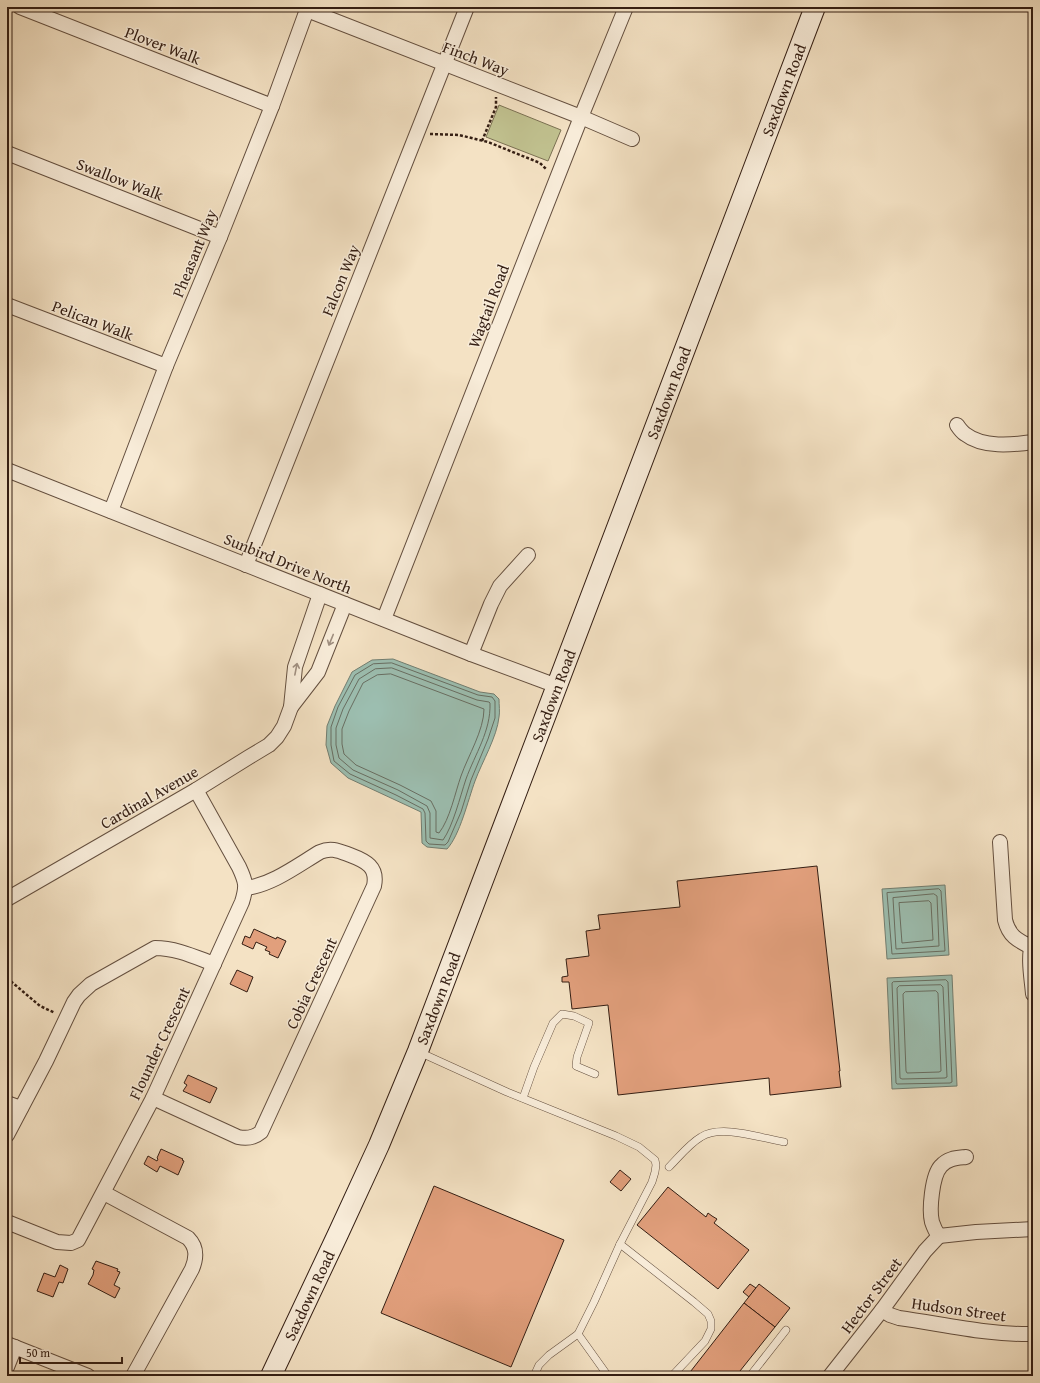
<svg xmlns="http://www.w3.org/2000/svg" width="1040" height="1383" font-family="'Gentium Book Plus',serif">
<style>
.green{fill:#c1c290;stroke:#7a7052}
.water{fill:#9cbeb0;stroke:#727e71}
.lines{fill:none;stroke-linecap:round;stroke-linejoin:round}
.shore{stroke:#686e62;stroke-width:1}
.building{fill:#e19f7c;stroke:#341e13}
.lane-casing{stroke:#644f3f;stroke-width:8}
.street-casing{stroke:#644f3f;stroke-width:16}
.secondary-casing{stroke:#341e13;stroke-width:22}
.path{stroke:#341e13;stroke-width:2.5;stroke-dasharray:3 2;stroke-linecap:butt}
.lane{stroke:#f8ecd9;stroke-width:7}
.street{stroke:#f8ecd9;stroke-width:14}
.secondary{stroke:#f8ecd9;stroke-width:20}
.oneway{stroke:#a08f80}
.labels{text-anchor:middle;stroke-width:3;stroke-linejoin:round;paint-order:stroke}
.street-label{font-size:16px;fill:#341e13;stroke:#f8ecd9}
</style>
<rect width="100%" height="100%" fill="#f4e2c4"/>
<filter id="stains"><feTurbulence type="fractalNoise" baseFrequency=".005" numOctaves="4"/><feColorMatrix values="0 0 0 0 .2 0 0 0 0 .09 0 0 0 0 .02 0 0 0 .5 -.17"/></filter>
<radialGradient id="worn" r=".72"><stop offset=".6" stop-color="#630" stop-opacity="0"/><stop offset="1" stop-color="#630" stop-opacity=".3"/></radialGradient>
<path class="green" d="M499,105l62,25 -13,31 -62,-24z"/>
<g class="water">
<path d="M393,659l87,33 14,2 5,5c0,6 1,13 0,18 -2,20 -17,45 -24,64 -7,19 -15,54 -28,68l-20,-2 -5,-4 -1,-31 -73,-34 -17,-15 -5,-18 1,-19 8,-20 17,-34 20,-12z"/>
<path d="M945,885l4,70 -62,4 -5,-70z"/>
<path d="M952,975l5,111 -65,3 -5,-111z"/>
</g>
<g class="lines">
<g class="shore">
<path d="M392,663l86,32 14,2 3,4v17l-7,21 -17,41 -10,32 -13,30 -3,3 -16,-1 -3,-3 -1,-28 -2,-4 -27,-14 -46,-21 -16,-13 -3,-16v-18l7,-20 17,-32 18,-11z"/>
<path d="M392,668l85,32 12,2 1,1c1,28 -15,51 -24,76 -6,18 -13,47 -23,61l-13,-2v-25l-3,-7 -29,-16 -45,-20 -14,-12 -3,-13v-17l7,-19 16,-30 16,-10z"/>
<path d="M391,674l93,35c0,21 -16,47 -23,67 -6,17 -11,43 -22,57l-3,-1v-21l-5,-10 -31,-16 -44,-20 -12,-11 -2,-10v-15l7,-18 14,-28 14,-8z"/>
<path d="M939,889l2,2 4,60 -53,3 -5,-61z"/>
<path d="M934,894l3,2 2,50 -43,3 -3,-51z"/>
<path d="M929,901l2,2 2,37 -31,3 -3,-40z"/>
<path d="M946,980l2,2 4,100 -2,1 -53,1 -1,-1 -4,-100 1,-1z"/>
<path d="M941,985l2,2 4,90 -2,1 -43,1 -2,-1 -3,-90 2,-2z"/>
<path d="M936,991l2,2 3,78 -2,1 -32,1 -1,-2 -3,-77 2,-2z"/>
</g>
</g>
<g class="building">
<path d="M817,866l23,205h-1l2,16 -71,8 -1,-17 -151,17 -10,-90 -36,4 -3,-27h-7v-5l6,-1 -2,-17 23,-3 -3,-25 14,-2 -2,-14 82,-8 -3,-26z"/>
<path d="M254,929l22,10 1,-2 9,4 -8,17 -9,-4 1,-2 -5,-2 2,-3 -11,-5 -3,7 -11,-5 3,-8 5,2z"/>
<path d="M237,970l16,7 -6,15 -17,-8z"/>
<path d="M188,1075l29,13 -7,15 -27,-12 4,-6 -3,-2z"/>
<path d="M161,1149l22,10 -1,1 2,1 -6,14 -18,-9 -3,6 -13,-8 4,-8 9,5 1,-2 -1,-1z"/>
<path d="M620,1170l11,9 -10,12 -11,-9z"/>
<path d="M434,1186l130,54 -53,127 -130,-54z"/>
<path d="M668,1187l38,30 2,-4 4,3 5,3 -3,4 35,27 -31,39 -81,-64z"/>
<path d="M96,1261l22,8 -1,2 3,1 -6,13 6,3 -5,10 -27,-14 5,-9 1,-5 -2,-1z"/>
<path d="M60,1265l8,4 -5,14 -4,-1 -6,15 -16,-6 7,-18 11,4z"/>
<path d="M750,1284l6,4 -7,9 -6,-5z"/>
<path d="M759,1284l31,24 -15,19 -31,-24z"/>
<path d="M744,1303l31,24 -39,49h-49z"/>
</g>
<g class="lines">
<defs>
<g id="lane">
<path d="M419,1052l88,40 109,44 23,11 16,13 1,5 -1,7 -3,10 -32,62 -26,58 -16,32 -29,21 -10,10 -5,11"/>
<path d="M523,1098l11,-31 19,-44 9,-9 12,2 15,7 -12,34 -1,9 19,8"/>
<path d="M669,1167c10,-10 20,-23 32,-30 20,-13 60,1 83,5"/>
<path d="M620,1244l74,58 14,12 3,7v8l-6,12 -33,35"/>
<path d="M578,1334l30,42"/>
<path d="M750,1376l36,-46"/>
</g>
<g id="street">
<path d="M20,7l252,99"/>
<path d="M307,10l274,107 51,22"/>
<path d="M7,153l213,84"/>
<path d="M7,305l159,61"/>
<path d="M957,425c2,3 5,7 8,9 18,14 47,11 68,8"/>
<path d="M7,470l464,184 86,32"/>
<path d="M111,511l55,-145 54,-129 52,-131 36,-99"/>
<path d="M246,565l221,-558"/>
<path d="M384,619l197,-502 45,-110"/>
<path d="M471,654l20,-50 9,-18 28,-31"/>
<path d="M291,707l27,-35 27,-68"/>
<path d="M1000,842l5,78c4,16 12,20 26,27"/>
<path d="M7,899l189,-109 53,-33 20,-12 8,-8 7,-11 7,-19 4,-40 25,-73"/>
<path d="M1033,942c-6,13 -1,38 0,52"/>
<path d="M153,1098l85,39c9,2 16,1 23,-5l113,-246c4,-19 -8,-25 -24,-31 -11,-4 -19,-8 -30,-3 -22,13 -48,33 -74,36"/>
<path d="M7,1103l14,5"/>
<path d="M7,1135l39,-74 28,-59 5,-7 12,-11 64,-36c21,0 40,9 59,16"/>
<path d="M104,1193l84,45c9,9 9,19 4,31l-59,107"/>
<path d="M7,1222l50,20 14,1 7,-3 75,-142 89,-196c5,-16 4,-20 -3,-35l-43,-77"/>
<path d="M939,1236c-3,-4 -5,-8 -7,-14 -3,-12 0,-47 9,-56 7,-8 16,-8 25,-9"/>
<path d="M939,1236l37,-4 57,-3"/>
<path d="M882,1310l8,5 9,3c44,6 89,17 134,16"/>
<path d="M7,1344l81,32"/>
<path d="M7,1367l8,-20"/>
<path d="M830,1376l52,-66 43,-59 14,-15"/>
</g>
<g id="secondary">
<path id="s1" d="M271,1376l67,-142 41,-89 39,-94 397,-1044"/>
</g>
</defs>
<use href="#lane" class="lane-casing"/>
<use href="#street" class="street-casing"/>
<use href="#secondary" class="secondary-casing"/>
<g class="path">
<path d="M430,134l29,1 29,7 52,21 7,7"/>
<path d="M482,141l14,-34v-10"/>
<path d="M7,978l33,28 15,7"/>
</g>
<use href="#lane" class="lane"/>
<use href="#street" class="street"/>
<use href="#secondary" class="secondary"/>
</g>
<defs><path id="oneway-shaft" d="M-6 0H5M1.5-3L5.5 0L1.5 3" fill="none" stroke-width="1.6" stroke-linecap="round" stroke-linejoin="round"/></defs>
<g class="oneway">
<use href="#oneway-shaft" transform="translate(331 640) rotate(112)"/>
<use href="#oneway-shaft" transform="translate(296 669) rotate(-79)"/>
</g>
<g class="labels">
<g class="street-label">
<text transform="translate(163 45) rotate(21)" y="6">Plover Walk</text>
<text transform="translate(476 58) rotate(21)" y="6">Finch Way</text>
<text dy="6" stroke="none"><textPath href="#s1" startOffset="1385">Saxdown Road</textPath></text>
<text transform="translate(120 179) rotate(21)" y="6">Swallow Walk</text>
<text transform="translate(194 253) rotate(-68)" y="6">Pheasant Way</text>
<text transform="translate(340 280) rotate(-68)" y="6">Falcon Way</text>
<text transform="translate(488 306) rotate(-69)" y="6">Wagtail Road</text>
<text transform="translate(93 320) rotate(21)" y="6">Pelican Walk</text>
<text dy="6" stroke="none"><textPath href="#s1" startOffset="1061">Saxdown Road</textPath></text>
<text transform="translate(288 563) rotate(22)" y="6">Sunbird Drive North</text>
<text dy="6" stroke="none"><textPath href="#s1" startOffset="737">Saxdown Road</textPath></text>
<text transform="translate(149 797) rotate(-30)" y="6">Cardinal Avenue</text>
<text transform="translate(311 983) rotate(-65)" y="6">Cobia Crescent</text>
<text dy="6" stroke="none"><textPath href="#s1" startOffset="413">Saxdown Road</textPath></text>
<text transform="translate(159 1043) rotate(-65)" y="6">Flounder Crescent</text>
<text transform="translate(871 1295) rotate(-53)" y="6">Hector Street</text>
<text dy="6" stroke="none"><textPath href="#s1" startOffset="89">Saxdown Road</textPath></text>
<text transform="translate(959 1309) rotate(8)" y="6">Hudson Street</text>
</g>
</g>
<rect width="1040" height="1383" fill="none" stroke="#f4e2c4" stroke-width="24"/>
<rect x="8" y="8" width="1024" height="1367" fill="none" stroke="#341e13" stroke-width="2"/>
<rect x="12" y="12" width="1016" height="1359" fill="none" stroke="#341e13"/>
<path d="M20 1357v6h102v-6" fill="none" stroke="#341e13" stroke-width="2"/>
<text x="26" y="1357" font-size="12" fill="#341e13" stroke="#f8ecd9" stroke-width="3" paint-order="stroke">50 m</text>
<rect width="100%" height="100%" filter="url(#stains)"/>
<rect width="100%" height="100%" fill="url(#worn)"/>
</svg>
